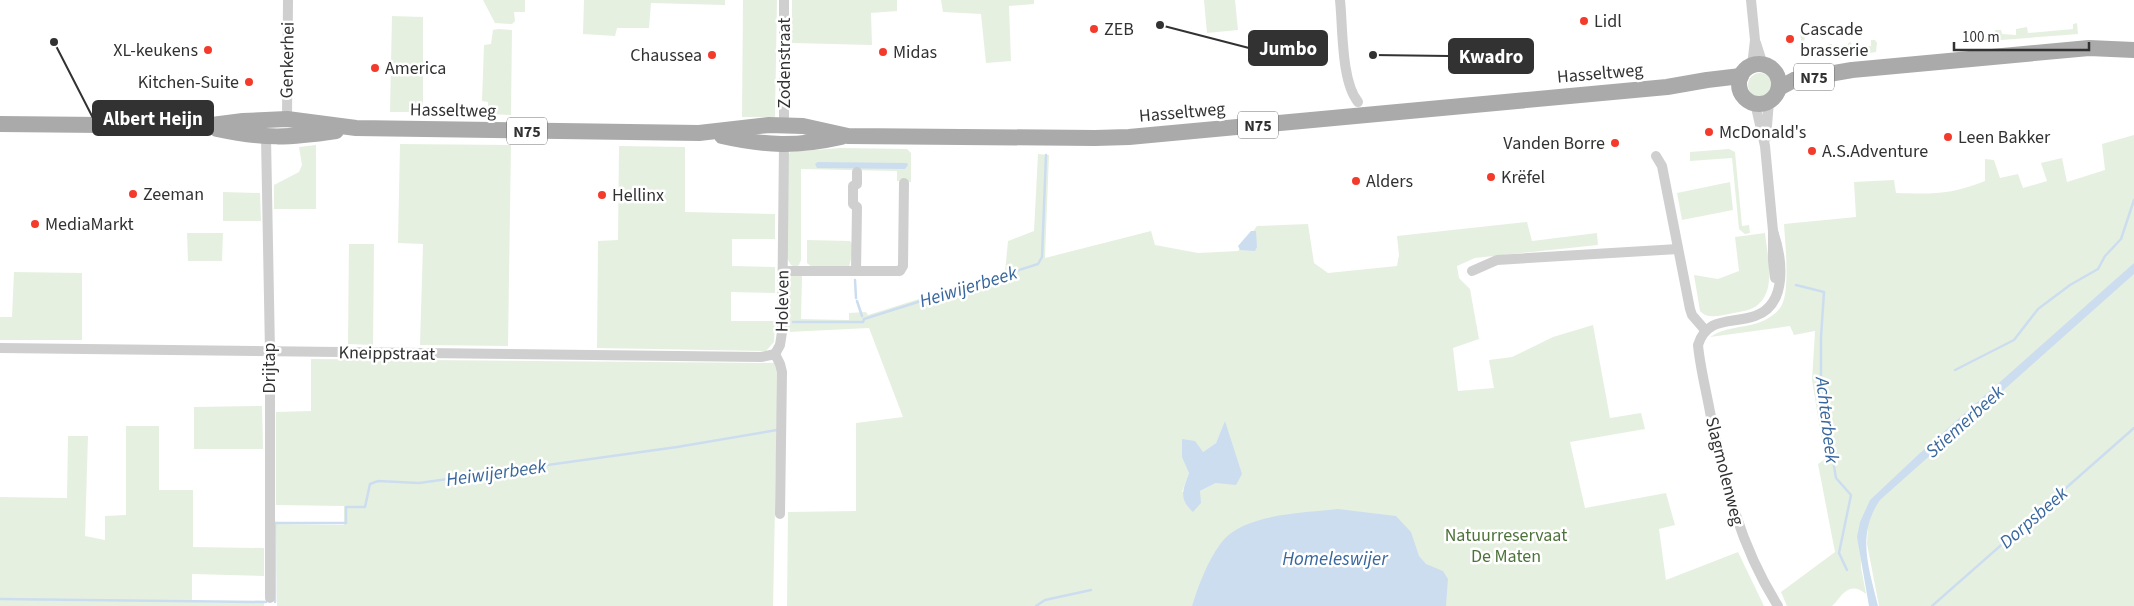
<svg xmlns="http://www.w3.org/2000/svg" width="2134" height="606" font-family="'Source Sans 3',sans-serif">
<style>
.green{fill:#e6f0e0;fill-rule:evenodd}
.water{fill:#ccddf0}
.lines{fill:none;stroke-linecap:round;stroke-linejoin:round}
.stream{stroke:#ccddf0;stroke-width:2.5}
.minor{stroke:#cfcfcf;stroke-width:10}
.primary{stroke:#aaa;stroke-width:16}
.poi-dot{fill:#f33a2b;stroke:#fff;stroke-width:2}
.labels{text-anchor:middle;stroke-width:5;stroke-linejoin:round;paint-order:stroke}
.shield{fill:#fff;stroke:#707070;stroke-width:1}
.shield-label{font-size:16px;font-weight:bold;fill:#323232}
.poi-label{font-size:18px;fill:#323232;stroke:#fff;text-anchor:start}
.street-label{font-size:18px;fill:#323232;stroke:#fff}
.park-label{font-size:18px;fill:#4d733b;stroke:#fff}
.water-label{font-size:19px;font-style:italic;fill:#38679d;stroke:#fff}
.leader{fill:none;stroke:#323232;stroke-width:2}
.callout-dot{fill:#323232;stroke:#fff;stroke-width:2}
.callout{fill:#323232;stroke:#323232;stroke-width:2}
.callout-label{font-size:19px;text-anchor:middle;font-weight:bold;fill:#fff}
</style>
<rect width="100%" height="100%" fill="#fff"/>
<g class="green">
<path d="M483,0h42v12h-11l1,9 -3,3 -17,-1z"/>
<path d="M584,0h141v5l-74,-2 -2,25h-32l-2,8 -32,-2z"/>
<path d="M743,0h34l-2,117h-33z"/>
<path d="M792,0h105v11l-26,2 1,32 -80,-2z"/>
<path d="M941,0h93v4l-25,2 2,55 -25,2 -5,-49 -38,-2z"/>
<path d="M1204,0h31l3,30 -31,3z"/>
<path d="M392,16l31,1v95h-33z"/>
<path d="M2077,23l1,11 -102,8 1,-9 4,-2 1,7 14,-1 -1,-7h6l1,4 14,1v-6l11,-2 1,6 45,-4v-5z"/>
<path d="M498,29l14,1 -1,85 -23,-1v-12l-6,-1 2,-56 7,-1 2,-14z"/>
<path d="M1800,32h5l-1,14h2l1,7 22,-2 -1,-7h4l1,6 15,-1v-6l3,-1 1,6 19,-2v-6h4l2,3 -1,9 -37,6 -7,-1 -29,1z"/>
<circle cx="1760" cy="85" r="12"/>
<path d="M2134,135v471h-255l-12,-62 1,-20 -8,1 1,42 5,27c-18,-15 -25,4 -34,12h-45l-6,-14 54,-40 -17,-88 7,-5 -13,-79 3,-49 -21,4 -4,-9 -80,11c15,-10 31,-9 48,-14 8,-3 17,-8 22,-15 11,-14 5,-66 4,-84l72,-7 -2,-35 40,-2 2,13c36,1 54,2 89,-12v-22l9,1 6,18 18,-4 5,14 24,-7 -6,-18 21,-5 5,24 38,-12 -3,-26z"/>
<path d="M400,144l111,1 -3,201 -88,-1 3,-101 -25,-1z"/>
<path d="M316,145v64h-42v-24l25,-13 3,-7 -3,-18z"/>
<path d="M619,146l66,1v65l90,2v25h-43v27l43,1v26l-44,-1v29h44l-1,21 -8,9 -169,-3 1,-107 20,-1z"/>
<path d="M840,148l67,1 4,4v29l-14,-1v-10l-96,-2v91l-2,5 -4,2 -4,-2 -4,-7v-100l3,-6z"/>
<path d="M1729,149l6,3 7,74 7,-1 1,8 -5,1 -6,-5 -7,-71 -42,3v-9z"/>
<path d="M1038,154l11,1 -4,103 106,-27 4,14 43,8 40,-2 19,-25 51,-2 6,39 14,10 69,-7 2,-11 -2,-19 130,-14 5,19 65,-8 1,12 -123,13 -18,8 2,12 11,11 9,50 -26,9 5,43 36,-3 -5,-28 23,-3 41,-20 40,-12 17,93 31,-5 4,16 -75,13 15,66 81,-15 9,32 -16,4 7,51 72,-28 26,54h-977l1,-94 68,-1v-88l47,-6 -34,-89 -81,4 -2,-13 2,-41 3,-4 9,-1 2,4 -1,42 48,1v-7l17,-1 2,3 137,-43 3,-31 26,-10zM1225,422l7,24 -16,37 -16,8 -18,1 7,-19 14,-21 13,-9z"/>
<path d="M1730,182l3,28 -51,10 -5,-27z"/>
<path d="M223,192l37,1 1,28h-38z"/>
<path d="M187,233h36l-1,28h-34z"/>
<path d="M1765,233c2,22 13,59 -10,74 -6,4 -18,5 -26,7 -10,2 -22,5 -29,-3l-6,-36 24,4 21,-8 -4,-34z"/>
<path d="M807,240l43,1 4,5 -5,21h-37l-5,-4z"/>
<path d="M349,244h25l-1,101 -25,-1z"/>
<path d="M14,272l68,1v67h-82v-23h12z"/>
<path d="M311,359l467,4 -5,243h-496l-1,-82 68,1v-19l-68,-1v-93l35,-1z"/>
<path d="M262,406l1,43h-69v-42z"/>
<path d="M126,426h33v64h34v57l71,1v28l-72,-2v28l72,1v3h-264v-109l67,1 1,-62h20l-3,100 20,4v-24l21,-1z"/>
</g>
<g class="water">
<path d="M818,162l89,1 1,2 -3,4 -88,-1 -2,-4z"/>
<path d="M1251,231h5l1,16 -2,4 -15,-1 -2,-4z"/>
<path d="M2134,263v11l-254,226c-24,35 -11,68 -2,106h-9l-12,-69 3,-15 10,-22 50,-47z"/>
<path d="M1225,421l17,53 -6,11 -20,-2 -16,8 1,12 -8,9c-15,-14 -10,-22 -4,-39l-7,-16v-18l13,2 8,11 13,-9z"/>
<path d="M1338,509l58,7 15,16 8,24 7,8 17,7 5,8 -2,27h-254c7,-22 15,-44 29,-63 22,-30 84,-30 117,-34z"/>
</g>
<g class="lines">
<g class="stream">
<path d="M855,280l1,18"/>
<path d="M1796,285l28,7 -3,45v53l15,88 15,17 -12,58 8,17"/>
<path d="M857,301l5,15"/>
<path d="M793,322h70l1,-3 174,-55 4,-7 4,-102"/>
<path d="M1955,370l59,-30 24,-31 32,-24 28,-16 7,-13 16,-17 13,-39"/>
<path d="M275,523h71v-16h19l5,-23 8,-3 41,2 258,-36 100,-17"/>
<path d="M275,523v79"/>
<path d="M0,599l266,3"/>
<path d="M1036,606l9,-6 46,-10"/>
<path d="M1932,606l202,-178"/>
</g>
<g class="minor">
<path d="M1340,0c3,28 1,81 18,102"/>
<path d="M1751,0l4,40 -3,26"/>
<path d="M1756,43l7,22"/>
<path d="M1755,103l10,43 8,85v30l2,17"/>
<path d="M287,119l1,-119"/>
<path d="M784,126v-126"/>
<path d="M266,137l4,215v246"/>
<path d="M1766,138l3,-37"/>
<path d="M1656,156l6,10 28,143 2,6 13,15"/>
<path d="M1773,231c9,26 16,73 -18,85 -23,8 -48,0 -57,29 2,22 8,45 12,67 14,69 30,134 68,194"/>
<path d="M783,271h117l3,-5 1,-83"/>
<path d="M856,271l1,-64 -4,-3v-18l4,-2v-12"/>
<path d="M1472,271l25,-11 181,-11"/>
<path d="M0,348l761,9 14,-3"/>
<path d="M775,354l5,-9 2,-13 2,-188"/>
<path d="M775,354l5,10 2,8 -2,142"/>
</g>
<g class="primary">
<circle cx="1759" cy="84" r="20"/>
<path d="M1779,88l15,-8 58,-10 237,-22 45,2"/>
<path d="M0,124l204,2 39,-5 44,-2 69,9 343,5 70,-8 34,1 45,10 247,2 34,-1 538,-50 40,-7 34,-4"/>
<path d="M217,129c47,10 72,9 119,2"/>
<path d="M722,136c44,10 75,11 119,1"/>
</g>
</g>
<g class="poi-dot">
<circle cx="1584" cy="21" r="5"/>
<circle cx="1094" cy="29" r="5"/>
<circle cx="1790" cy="39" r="5"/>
<circle cx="208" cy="50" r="5"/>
<circle cx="883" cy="52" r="5"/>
<circle cx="712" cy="55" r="5"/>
<circle cx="375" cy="68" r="5"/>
<circle cx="249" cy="82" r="5"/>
<circle cx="1709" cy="132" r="5"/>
<circle cx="1948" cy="137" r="5"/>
<circle cx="1615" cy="143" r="5"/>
<circle cx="1812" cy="151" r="5"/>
<circle cx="1491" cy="177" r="5"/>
<circle cx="1356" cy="181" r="5"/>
<circle cx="133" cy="194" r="5"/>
<circle cx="602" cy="195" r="5"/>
<circle cx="35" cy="224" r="5"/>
</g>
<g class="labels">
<g class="shield">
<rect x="1794" y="63.5" width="40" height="27" rx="4"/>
<rect x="1238" y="111.5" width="40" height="27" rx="4"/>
<rect x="507" y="117.5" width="40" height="27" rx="4"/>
</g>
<g class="shield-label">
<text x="1814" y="83">N75</text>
<text x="1258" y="131">N75</text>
<text x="527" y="137">N75</text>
</g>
<g class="poi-label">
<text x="1594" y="27">Lidl</text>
<text x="1104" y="35">ZEB</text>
<text x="1800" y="35">Cascade<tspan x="1800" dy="21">brasserie</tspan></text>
<text x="198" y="56" text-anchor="end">XL-keukens</text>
<text x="893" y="58">Midas</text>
<text x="702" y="61" text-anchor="end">Chaussea</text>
<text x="385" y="74">America</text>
<text x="239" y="88" text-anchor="end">Kitchen-Suite</text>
<text x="1719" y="138">McDonald's</text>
<text x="1958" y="143">Leen Bakker</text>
<text x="1605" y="149" text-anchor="end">Vanden Borre</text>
<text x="1822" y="157">A.S.Adventure</text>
<text x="1501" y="183">Krëfel</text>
<text x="1366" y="187">Alders</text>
<text x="143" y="200">Zeeman</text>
<text x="612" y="201">Hellinx</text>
<text x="45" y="230">MediaMarkt</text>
</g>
<g class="street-label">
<text transform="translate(287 60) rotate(-89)" y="6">Genkerhei</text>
<text transform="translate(784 63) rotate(-90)" y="6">Zodenstraat</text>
<text transform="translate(1600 73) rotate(-5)" y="6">Hasseltweg</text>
<text transform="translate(453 110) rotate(1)" y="6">Hasseltweg</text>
<text transform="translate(1182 112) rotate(-5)" y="6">Hasseltweg</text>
<text transform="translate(782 301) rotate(-89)" y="6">Holeven</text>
<text transform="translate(387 353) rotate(1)" y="6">Kneippstraat</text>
<text transform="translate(269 368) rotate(-90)" y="6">Drijtap</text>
<text transform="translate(1725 471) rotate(76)" y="6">Slagmolenweg</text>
</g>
<g class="park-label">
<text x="1506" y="541">Natuurreservaat<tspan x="1506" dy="21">De Maten</tspan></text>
</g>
<g class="water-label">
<text transform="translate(968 286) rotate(-17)" y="7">Heiwijerbeek</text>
<text transform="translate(1828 420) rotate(83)" y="7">Achterbeek</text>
<text transform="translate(1964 421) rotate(-42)" y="7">Stiemerbeek</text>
<text transform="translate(496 472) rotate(-8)" y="7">Heiwijerbeek</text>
<text transform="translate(2033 517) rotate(-41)" y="7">Dorpsbeek</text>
<text x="1335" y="565">Homeleswijer</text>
</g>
</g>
<path class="leader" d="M1160 25L1249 48M1373 55L1449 56M54 42L93 118"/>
<g class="callout-dot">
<circle cx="1160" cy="25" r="5"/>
<circle cx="1373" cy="55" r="5"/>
<circle cx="54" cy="42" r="5"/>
</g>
<g class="callout">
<rect x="1249" y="31" width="78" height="34" rx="5"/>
<rect x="1449" y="39" width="84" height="34" rx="5"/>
<rect x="93" y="101" width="120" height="34" rx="5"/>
</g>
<g class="callout-label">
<text x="1288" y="55">Jumbo</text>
<text x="1491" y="63">Kwadro</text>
<text x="153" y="125">Albert Heijn</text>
</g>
<path d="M1954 42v8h135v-8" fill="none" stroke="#323232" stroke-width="2.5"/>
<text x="1962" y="42" font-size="15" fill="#323232" stroke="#ffffff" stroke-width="4" paint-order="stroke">100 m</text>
</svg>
